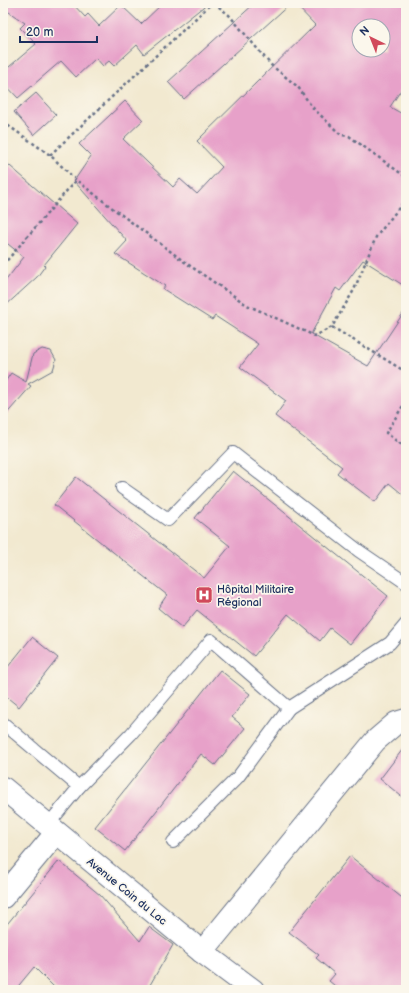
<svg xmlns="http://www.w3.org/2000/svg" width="409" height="993" font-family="'Balsamiq Sans',sans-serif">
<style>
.building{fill:#e7a1c9;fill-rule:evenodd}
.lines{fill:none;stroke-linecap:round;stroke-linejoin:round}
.service-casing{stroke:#667086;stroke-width:14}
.minor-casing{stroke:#667086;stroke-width:24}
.path{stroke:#667086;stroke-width:2.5;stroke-dasharray:3 3;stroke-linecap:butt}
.service{stroke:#fff;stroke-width:12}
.minor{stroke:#fff;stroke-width:22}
.labels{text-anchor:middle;stroke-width:3.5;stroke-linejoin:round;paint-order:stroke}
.poi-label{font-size:11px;fill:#1b2f5e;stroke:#fbf7ec;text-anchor:start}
.street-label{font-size:11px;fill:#1b2f5e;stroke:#fbf7ec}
</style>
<rect width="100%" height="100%" fill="#fbf7ec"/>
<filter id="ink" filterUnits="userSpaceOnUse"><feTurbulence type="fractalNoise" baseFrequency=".025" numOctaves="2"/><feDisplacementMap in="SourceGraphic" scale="8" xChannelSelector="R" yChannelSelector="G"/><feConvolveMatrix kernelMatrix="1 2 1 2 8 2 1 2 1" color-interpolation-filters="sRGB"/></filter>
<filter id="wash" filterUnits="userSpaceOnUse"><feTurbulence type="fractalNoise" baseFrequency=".012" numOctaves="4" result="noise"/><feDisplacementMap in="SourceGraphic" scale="16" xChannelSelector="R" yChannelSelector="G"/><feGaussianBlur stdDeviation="0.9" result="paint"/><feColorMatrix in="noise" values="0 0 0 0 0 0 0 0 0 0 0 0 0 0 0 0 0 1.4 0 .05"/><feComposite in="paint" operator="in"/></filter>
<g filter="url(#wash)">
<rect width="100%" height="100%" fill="#f2e9d0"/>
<g id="blocks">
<g class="building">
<path d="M3,3h69l13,14 3,-3 11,12 22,-21 20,19 22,-21h45l-64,51 -7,-9 -23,21 -5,-5 -6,5 -7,-8 -20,19 -15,-16 -43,37 -15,-16v-10l33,-28 -16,-16 5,-5 -22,-15z"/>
<path d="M255,3h36l-107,96 -16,-17z"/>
<path d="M294,3h112v79l-16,25 16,9v171l-43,-27 -23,31 -4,-3 -25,46 57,32 38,-57v188l-17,-14 -14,19 -38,-29 5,-6 -67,-51 11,-15 -46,-34 18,-23 -43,-28 -3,4 -30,-19 -19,-12 2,-3 -50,-32 12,-13 -53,-60 17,-25 -12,-12 46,-43 18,19 -20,19 50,48 7,-8 17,15 25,-27 -25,-26 118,-116zM359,26h24v24h-24z"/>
<path d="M36,93l20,22 -22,20 -20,-23z"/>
<path d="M3,160l74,64 -33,41 1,1 -8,11 -34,31v-24l21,-27 -21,-17z"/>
<path d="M42,349l9,2 5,9 -3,10 -25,14 3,2 -28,32v-33l8,-12 15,9 7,-28z"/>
<path d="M233,471l155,125 -38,48 -20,-16 -10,13 -32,-27 -34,42 -57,-46 -15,18 -24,-20 9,-13 -113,-90 22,-28 128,101 26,-32 -35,-28z"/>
<path d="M32,637l26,21 -39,49 -16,-13v-21z"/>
<path d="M220,670l30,24 -18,23 13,11 -30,37 -14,-11 -76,97 -30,-24z"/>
<path d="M406,745v55l-26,-21z"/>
<path d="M350,856l56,45v89h-66l-11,-9 6,-7 -19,-16 3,-3 -30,-23z"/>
<path d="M59,861l41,34 40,46 9,-14 24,18 -26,45h-90l-23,-23 -19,23h-12v-61z"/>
</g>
</g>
</g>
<g filter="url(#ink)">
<use href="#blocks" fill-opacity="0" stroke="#667086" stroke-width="1"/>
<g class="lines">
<defs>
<g id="service">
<path d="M122,488l46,32 65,-67 126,98 47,32"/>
<path d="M289,708l101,-65 16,-19"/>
<path d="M3,723l76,64 -32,39"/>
<path d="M79,787l52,-53 80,-94 78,68 -51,69 -65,65"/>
</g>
<g id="minor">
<path d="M3,788l199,164 51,38"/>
<path d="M3,897l53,-64"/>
<path d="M202,952l173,-211 21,-18 10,-3"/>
</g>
</defs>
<use href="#service" class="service-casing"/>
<use href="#minor" class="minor-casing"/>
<g class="path">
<path d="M214,3l15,12 42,50 27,22 14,20 29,28 8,1 57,41"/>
<path d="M3,122l47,33 26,25 39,30 71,53 61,42 68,31 17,-9 22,-37 22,-53 30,-38"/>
<path d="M50,155l162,-152"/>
<path d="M3,265l73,-85"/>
<path d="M332,327l74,45"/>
<path d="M406,401l-20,32 20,15"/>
</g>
<use href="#service" class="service"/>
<use href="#minor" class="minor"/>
</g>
</g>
<defs>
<symbol id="hospital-square" viewBox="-11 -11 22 22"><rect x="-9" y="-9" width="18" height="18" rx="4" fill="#d1495b" stroke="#fbf7ec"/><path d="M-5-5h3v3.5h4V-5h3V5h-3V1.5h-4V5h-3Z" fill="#fff"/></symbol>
</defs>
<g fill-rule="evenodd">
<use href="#hospital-square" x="194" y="585" width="20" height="20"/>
</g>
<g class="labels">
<g class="poi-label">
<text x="217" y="593">Hôpital Militaire<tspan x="217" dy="13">Régional</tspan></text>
</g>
<g class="street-label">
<text transform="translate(127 891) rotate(39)" y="4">Avenue Coin du Lac</text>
</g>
</g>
<rect width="409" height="993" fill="none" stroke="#fbf7ec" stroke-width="16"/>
<g transform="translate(371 38) rotate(317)"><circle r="19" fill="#fbf7ec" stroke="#a1a7b3"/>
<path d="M0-3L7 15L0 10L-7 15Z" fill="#d1495b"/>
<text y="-6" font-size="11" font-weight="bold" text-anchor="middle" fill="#1b2f5e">N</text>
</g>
<path d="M20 36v6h77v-6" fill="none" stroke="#1b2f5e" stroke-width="2"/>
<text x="26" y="36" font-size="12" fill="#1b2f5e" stroke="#fbf7ec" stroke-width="3" paint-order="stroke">20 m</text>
</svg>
